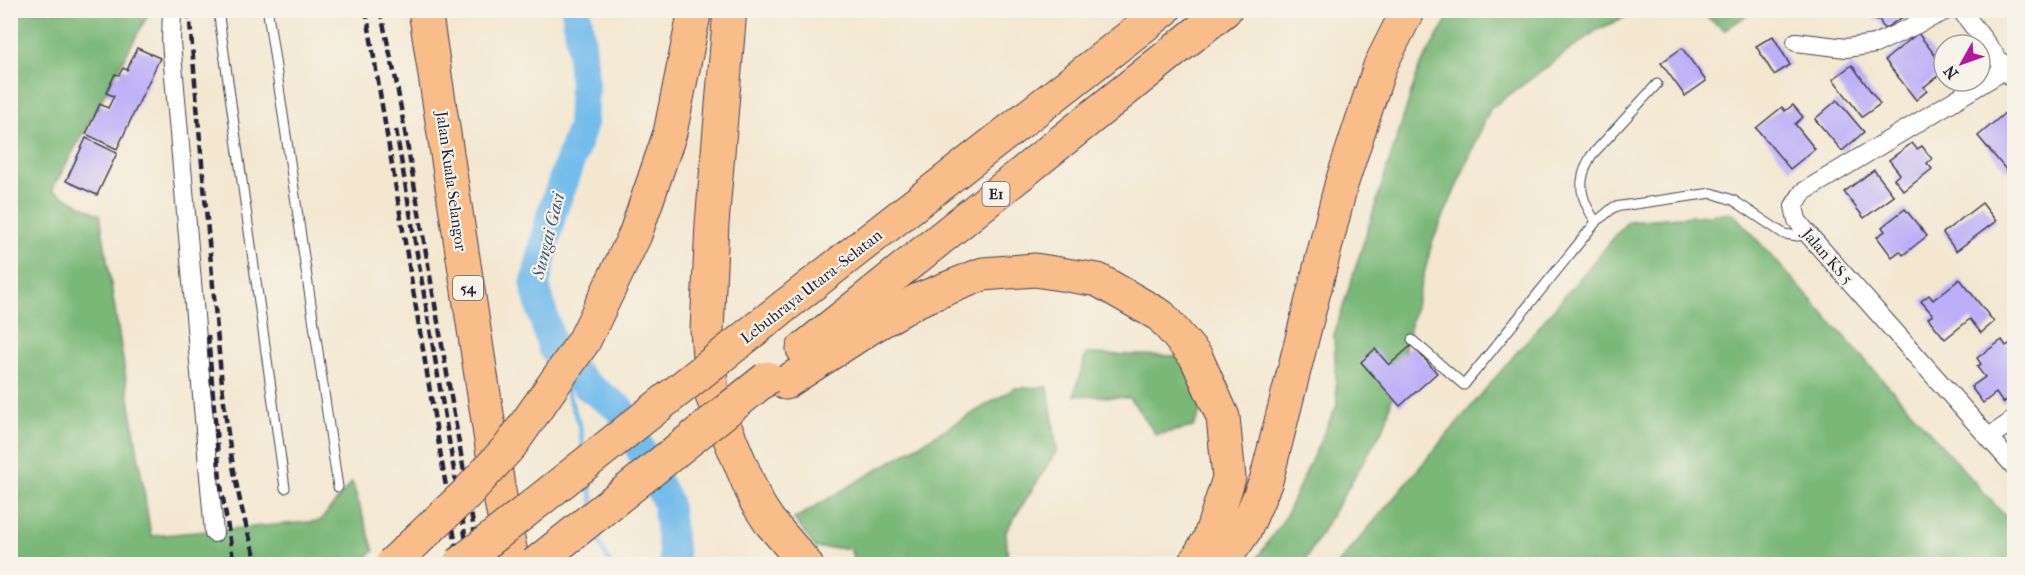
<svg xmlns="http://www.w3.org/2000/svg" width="2025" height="575" font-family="'IM FELL French Canon',serif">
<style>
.forest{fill:#7ab878;stroke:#4e6d5a;stroke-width:1.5}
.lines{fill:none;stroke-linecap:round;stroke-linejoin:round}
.stream{stroke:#73bceb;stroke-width:5}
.river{stroke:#73bceb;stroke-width:30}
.building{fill:#bcaef7}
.lane-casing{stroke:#414051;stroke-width:11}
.street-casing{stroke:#414051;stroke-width:20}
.highway-casing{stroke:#414051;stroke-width:35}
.lane{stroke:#fff;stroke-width:9}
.street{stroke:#fff;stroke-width:18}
.highway{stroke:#f8bd88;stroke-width:33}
.rail{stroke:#22223b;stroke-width:4.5;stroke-dasharray:9 4.5;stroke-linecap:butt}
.highway-bridge-casing{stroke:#414051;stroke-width:35;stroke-linecap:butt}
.highway-bridge{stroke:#f8bd88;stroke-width:33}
.labels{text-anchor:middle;stroke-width:4.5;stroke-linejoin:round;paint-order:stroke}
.shield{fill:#f7f3e8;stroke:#62616f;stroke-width:1.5}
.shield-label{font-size:15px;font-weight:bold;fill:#22223b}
.street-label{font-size:16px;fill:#22223b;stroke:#f7f3e8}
.water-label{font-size:18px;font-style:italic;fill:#3e5879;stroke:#f7f3e8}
</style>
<rect width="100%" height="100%" fill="#f7f3e8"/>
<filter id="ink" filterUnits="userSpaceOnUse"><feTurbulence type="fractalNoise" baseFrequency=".0167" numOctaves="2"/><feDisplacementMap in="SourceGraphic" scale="12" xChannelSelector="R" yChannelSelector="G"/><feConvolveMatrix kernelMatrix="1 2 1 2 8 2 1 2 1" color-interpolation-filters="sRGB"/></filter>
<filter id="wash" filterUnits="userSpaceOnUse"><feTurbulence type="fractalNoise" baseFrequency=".008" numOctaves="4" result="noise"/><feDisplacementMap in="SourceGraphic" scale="24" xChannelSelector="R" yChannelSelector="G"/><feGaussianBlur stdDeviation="1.35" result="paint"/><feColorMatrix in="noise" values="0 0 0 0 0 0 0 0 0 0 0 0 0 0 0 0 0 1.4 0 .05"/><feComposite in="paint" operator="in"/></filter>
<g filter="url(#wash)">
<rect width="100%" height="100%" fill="#f3e7d0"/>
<g class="forest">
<path d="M11,11h139l-98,179 48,25 51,321 169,-15 32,-39 22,69 -16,13h-347z"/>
<path d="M1452,11h186l-41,19 -107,79 -58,134 -47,182 -82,139h-50l31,-45 53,-114 -3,-70 85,-267z"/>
<path d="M1698,11h55l-28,19z"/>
<path d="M1733,213l281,313v38h-676l290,-343z"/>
<path d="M1086,354l94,2 22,52 -9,19 -37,8 -26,-37 -56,-3z"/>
<path d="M1048,387l9,63 -51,81 2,33h-153l-5,-16h-34l-22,-29 221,-131z"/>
</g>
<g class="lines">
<g class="stream">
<path d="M552,347l4,13"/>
<path d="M566,388l14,39 4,25"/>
<path d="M588,475l5,30"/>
<path d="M597,529l3,16 11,19"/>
</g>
<path class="river" d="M576,10l5,32 3,39 -2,46 -30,85 -17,74 17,61 34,38 34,24 47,93 8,62"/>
</g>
<g id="blocks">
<g class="building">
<path d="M1870,10h44l-30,19 -5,-10 -3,1z"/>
<path d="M1918,33l26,34v4l-20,16 3,4 -11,9 -31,-40z"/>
<path d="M1773,36l17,29 -16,10 -18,-29z"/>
<path d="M137,48l23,10 -43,91 -31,-15 14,-30 8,4 6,-12 -8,-3 9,-19 4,1 4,-7 4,2z"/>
<path d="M1682,48l24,33 -21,15 -24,-33z"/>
<path d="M1852,65l28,39 -18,13 -29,-38z"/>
<path d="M1837,100l27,32 -22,19 -27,-32z"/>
<path d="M1793,105l10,12 -8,7 20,25 -25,20 -34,-41 26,-21 3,4z"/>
<path d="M2006,112l6,6 2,-2v50l-7,5 -29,-35z"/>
<path d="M86,138l31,15 -20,42 -31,-14z"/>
<path d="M1912,143l5,6 5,-3 10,13 -5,4 5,6 -28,22 -10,-12 6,-5 -11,-14z"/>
<path d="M1874,170l20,26 -30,22 -20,-26z"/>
<path d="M1982,203l14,18 -40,30 -13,-18z"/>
<path d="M1905,209l22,27 -24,19 -3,-4 -8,6 -15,-20 8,-6 -3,-4z"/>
<path d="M1960,279l34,43 -13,11 -11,-14 -25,20 -17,-21 5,-3 -12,-14 8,-6 4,5z"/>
<path d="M2002,340l4,6 3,-2 5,7v44l-11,8 -7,-10 -13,10 -12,-16 14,-10 -8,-10 4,-3 -4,-6z"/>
<path d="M1412,345l25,28 -37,33 -39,-44 14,-13 14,16z"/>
</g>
</g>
</g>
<g filter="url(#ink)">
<use href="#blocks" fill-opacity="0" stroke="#414051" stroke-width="1.5"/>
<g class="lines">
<defs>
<g id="lane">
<path d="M222,10l-3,7 66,471"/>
<path d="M266,10l2,3 70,474"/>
<path d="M1596,222c-16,-24 -20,-40 -5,-66l66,-72"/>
<path d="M1412,340l52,45 132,-163 18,-15 98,-14 21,7 51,34 14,2 9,-3"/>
</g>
<g id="street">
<path d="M172,10l-1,32 43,491"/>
<path d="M1961,10l53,70"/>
<path d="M1796,42l50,6 29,-4 72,-34"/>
<path d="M2006,69l-203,123 -9,14 3,14 10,13 207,233"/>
<path d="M1989,437l25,-17"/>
</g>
<g id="highway">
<path d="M425,10l73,476 15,78"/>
<path d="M730,10l-18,214 -5,106 5,66 44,105 13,20 37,43"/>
<path d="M786,305l378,-295"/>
<path d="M584,341l51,-106 35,-102 25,-123"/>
<path d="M803,349l422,-339"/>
<path d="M785,383l86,-56 47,-27 65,-26 52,-4 63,10 63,36 35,41 27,60 6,61 -20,62 -15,24"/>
<path d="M1221,564l24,-34 21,-49 75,-296 39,-119 28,-56"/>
</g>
</defs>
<use href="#lane" class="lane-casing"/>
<use href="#street" class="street-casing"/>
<use href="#highway" class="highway-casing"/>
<use href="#lane" class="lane"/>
<use href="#street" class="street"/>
<use href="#highway" class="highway"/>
<g class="rail">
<path d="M189,10c8,96 16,191 25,286 8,90 14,183 44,268"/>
<path d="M366,10l93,554"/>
<path d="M380,10l16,70 84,484"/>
<path d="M396,130l74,434"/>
<path d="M208,335l12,145 14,84"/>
</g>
<defs>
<g id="highway-bridge">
<path d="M392,564l74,-70 45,-49 73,-104"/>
<path d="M459,564l327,-259"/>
<path d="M535,564l232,-186"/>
</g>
</defs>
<use href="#highway-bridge" class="highway-bridge-casing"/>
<use href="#highway-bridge" class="highway-bridge"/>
</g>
</g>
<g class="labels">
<g class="shield">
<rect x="982.5" y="182" width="27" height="24" rx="4.5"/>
<rect x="453" y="276" width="30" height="24" rx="4.5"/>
</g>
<g class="shield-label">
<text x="996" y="199">E1</text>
<text x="468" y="293">54</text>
</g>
<g class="street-label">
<text transform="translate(452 181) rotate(82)" y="6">Jalan Kuala Selangor</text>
<text transform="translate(1828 256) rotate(49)" y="6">Jalan KS 5</text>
<text transform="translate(811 286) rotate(-38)" y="6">Lebuhraya Utara–Selatan</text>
</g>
<g class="water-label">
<text transform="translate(548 236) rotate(-76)" y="6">Sungai Gasi</text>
</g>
</g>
<rect width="2025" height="575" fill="none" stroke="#f7f3e8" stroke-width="36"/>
<g transform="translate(1962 63) rotate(230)"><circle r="28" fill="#f7f3e8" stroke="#a29fa3" stroke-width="1.5"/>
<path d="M0-4.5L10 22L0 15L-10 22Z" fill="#b5179e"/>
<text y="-9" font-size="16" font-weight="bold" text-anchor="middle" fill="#22223b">N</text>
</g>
</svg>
